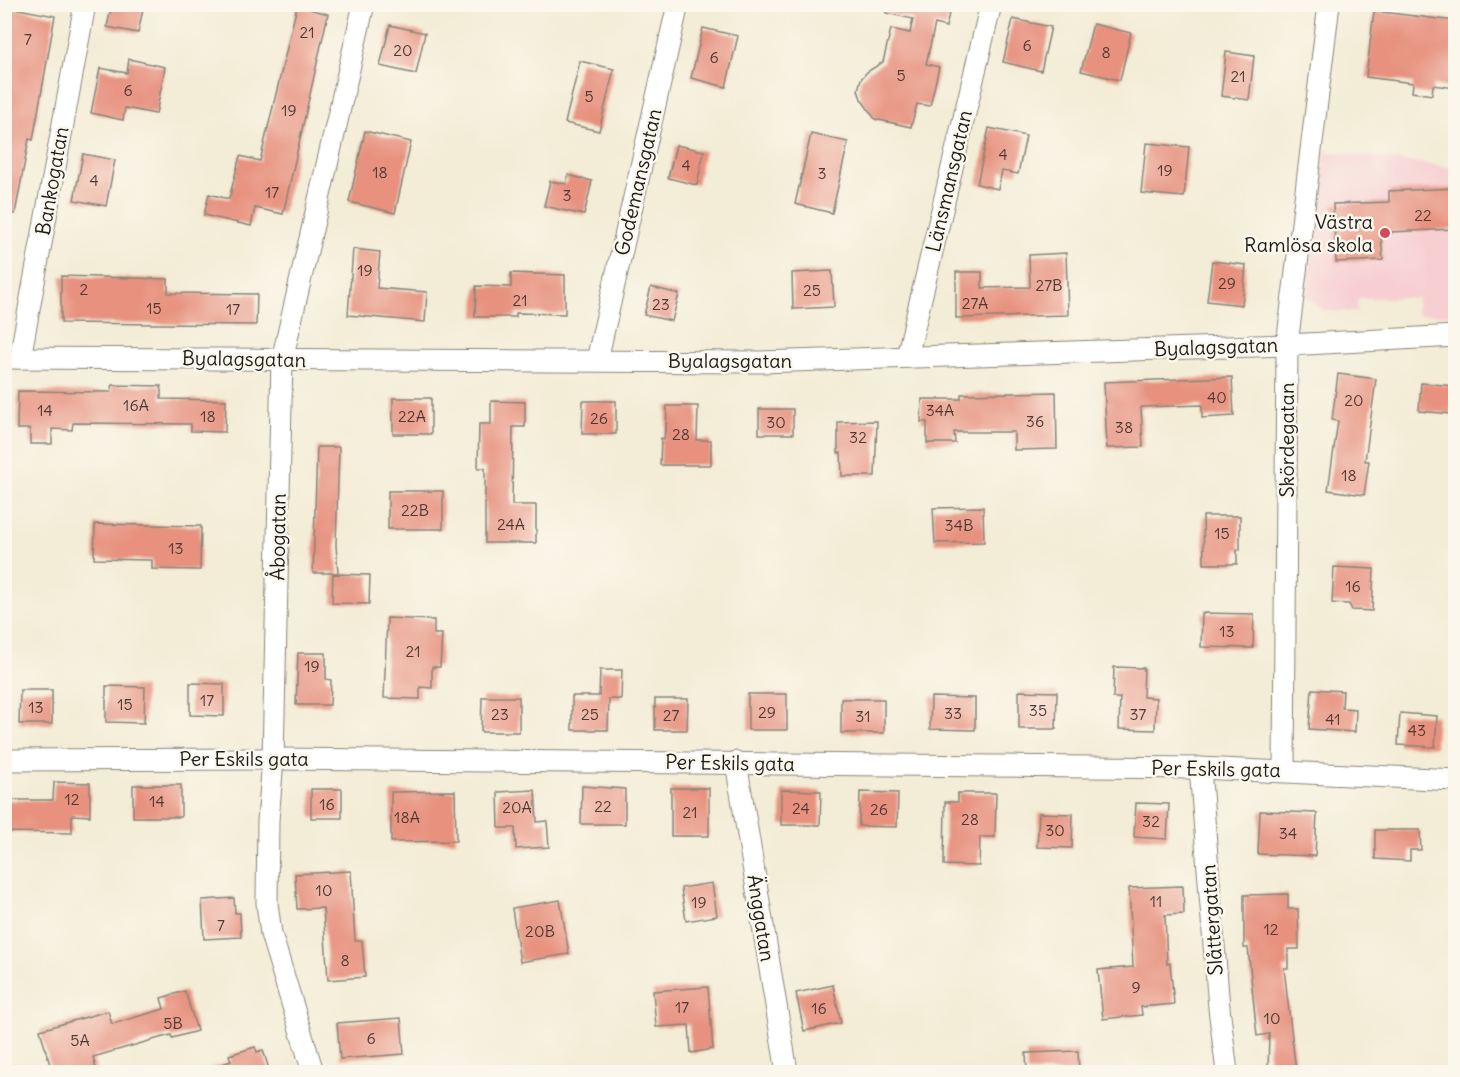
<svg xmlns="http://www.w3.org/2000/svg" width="1460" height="1077" font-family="Delius,sans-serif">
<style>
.built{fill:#f7cfd2}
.building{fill:#e7917e}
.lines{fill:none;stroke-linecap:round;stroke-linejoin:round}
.minor-casing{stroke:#888479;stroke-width:23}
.minor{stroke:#fff;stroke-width:21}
.poi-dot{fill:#d1495b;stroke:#fbf7ec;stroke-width:2}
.labels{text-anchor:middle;stroke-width:5;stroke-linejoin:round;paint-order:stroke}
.number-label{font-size:16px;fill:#4f3934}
.street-label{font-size:20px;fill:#1c1c1c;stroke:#fbf7ec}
.poi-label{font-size:20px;fill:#1c1c1c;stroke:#fbf7ec;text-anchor:end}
</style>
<rect width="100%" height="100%" fill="#fbf7ec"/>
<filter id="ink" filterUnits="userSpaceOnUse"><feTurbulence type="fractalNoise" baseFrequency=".0167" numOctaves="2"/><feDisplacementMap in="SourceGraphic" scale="12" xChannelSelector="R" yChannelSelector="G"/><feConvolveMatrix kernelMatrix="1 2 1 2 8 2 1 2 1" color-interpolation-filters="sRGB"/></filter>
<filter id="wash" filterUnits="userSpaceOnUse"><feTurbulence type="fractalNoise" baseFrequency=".008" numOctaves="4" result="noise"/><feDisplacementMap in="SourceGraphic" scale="24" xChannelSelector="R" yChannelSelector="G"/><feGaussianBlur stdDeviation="1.35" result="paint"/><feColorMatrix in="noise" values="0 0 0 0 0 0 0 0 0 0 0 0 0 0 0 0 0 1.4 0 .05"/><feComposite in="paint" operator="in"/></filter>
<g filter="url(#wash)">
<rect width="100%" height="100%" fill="#f3ecd6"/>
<path class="built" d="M1325,151l130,17v146l-38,1v-17h-59l-1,14 -33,-1 -18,-14z"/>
<g id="blocks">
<g class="building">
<path d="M112,4h32l-6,29 -31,-6z"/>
<path d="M887,4h64l-5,23 -11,-3 -9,40 13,3 -9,39 -13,-2 -6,23 -36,-8 -14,-20 -3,-9 3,-11 6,-7 16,-10 8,-33 19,4 3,-14 -27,-6z"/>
<path d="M297,6l31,8 -45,200 -28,-6 -4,18 -47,-11 5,-21 20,5 11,-43 20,5z"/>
<path d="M8,7l47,9 -22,124 -4,-1 -14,75 -11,-1v-189z"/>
<path d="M1374,11l81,10v67l-22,-3 -1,10 -20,-3 1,-9 -47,-6z"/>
<path d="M1013,19l38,8 -10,44 -38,-9z"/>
<path d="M1093,24l38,9 -11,47 -39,-9z"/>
<path d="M390,25l35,8 -9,41 -36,-8z"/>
<path d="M703,28l35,8 -12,51 -35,-9z"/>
<path d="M1226,52l28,4 -5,44 -28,-4z"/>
<path d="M129,59l36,8 -9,47 -31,-6 -2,12 -32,-7 9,-45 27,5z"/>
<path d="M580,61l34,8 -15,62 -34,-8z"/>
<path d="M989,128l37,8 -8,38 -16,-3 -4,18 -21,-5z"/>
<path d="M365,131l46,11 -16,71 -46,-11z"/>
<path d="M811,134l37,8 -16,71 -37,-9z"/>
<path d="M1146,143l43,4 -5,50 -43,-4z"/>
<path d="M676,145l28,6 -7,34 -29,-7z"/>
<path d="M83,154l32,6 -9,46 -32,-6z"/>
<path d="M568,175l24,6 -8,34 -40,-9 6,-25 16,3z"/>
<path d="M1455,188v41l-65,3 1,2 -10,1 2,25 -47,2 -3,-58 56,-2v-11z"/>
<path d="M353,249l27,3 -3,36 50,4 -2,30 -77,-7z"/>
<path d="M1066,253l2,62 -112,3v-46h26v16l48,-1 -1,-32z"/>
<path d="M1212,261l34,4 -4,40 -35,-4z"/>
<path d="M832,271l2,36 -41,2 -1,-36z"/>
<path d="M511,273l54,2v39l-49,-1v4h-41l1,-31 35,1z"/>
<path d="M61,276l107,3v14l89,1 -1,31 -195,-2z"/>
<path d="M651,287l28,7 -7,27 -28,-6z"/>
<path d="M1338,374l38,5 -11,82h4l-5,34 -36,-5 10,-69 -6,-1z"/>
<path d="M1232,377l2,39 -32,2v-13l-61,2 2,40 -36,1 -3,-66z"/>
<path d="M1421,383l33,3 -3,28 -32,-3z"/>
<path d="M112,385l49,1v13l65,1 -1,32 -34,-1v-7l-118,-1 -1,7 -20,-1v15h-22v-15h-13l1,-38 93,1z"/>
<path d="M1056,392l1,57 -43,1v-18h-60l1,11h-28v-21h-6l1,-23h39v-5z"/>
<rect x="393" y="398" width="38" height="36"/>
<path d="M491,401l34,1v25h-12l-1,78h24v38h-51v-75h-7l1,-44h12z"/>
<path d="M583,401h33v33h-34z"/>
<path d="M667,406h31l-1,34h14v25h-51l1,-27 3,1 1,-10 1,1z"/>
<rect x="759" y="409" width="34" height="25"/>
<path d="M877,421l-2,55h-33l-1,-23h-3v-31z"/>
<path d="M317,447h22l-3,98 2,28h-25z"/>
<rect x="388" y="491" width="55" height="38"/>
<path d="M983,507l1,35 -49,1 -2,-35z"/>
<path d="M1203,516h37v34h-3v14h-33z"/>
<path d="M95,524l106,2 -1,44 -48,-1v-9l-58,-1z"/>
<path d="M1334,567l40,2 -2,42 -20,-1 -3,-6 -17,-1z"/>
<path d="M333,574l37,1 -1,29 -37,-1z"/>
<path d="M1202,613l52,1 -1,34 -52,-1z"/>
<path d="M387,618l47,2v14h8l-2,33h-8v21l-12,-1v12l-36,-1z"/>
<path d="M298,653h28v26l5,1 -1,25h-34z"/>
<path d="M1114,667l30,1 -1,29 13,1 -1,32 -36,-1 1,-31h-7z"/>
<path d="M600,670h22l-1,29h-12l-1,31h-36v-34h27z"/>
<path d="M190,683l34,1v32l-34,-1z"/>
<path d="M106,686l39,1 -1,36 -38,-1z"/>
<path d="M1312,689l31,2 -1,17 14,1 -1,23 -46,-3z"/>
<path d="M20,690h32v34h-33z"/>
<path d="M1019,691l38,1 -1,37h-37z"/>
<rect x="748" y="694" width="39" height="36"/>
<path d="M482,697h37v35h-38z"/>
<path d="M931,697l44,1v32l-45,-1z"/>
<path d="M655,699h33l-1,31h-32z"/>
<rect x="841" y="699" width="43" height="34"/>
<path d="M1400,713l37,3 -2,31 -37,-2z"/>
<path d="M54,782l36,1v33l-18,-1v18l-68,-1v-32h49z"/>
<rect x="133" y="785" width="48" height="32"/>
<path d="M582,786l43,3v35h-44z"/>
<rect x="671" y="788" width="38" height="48"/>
<rect x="311" y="789" width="31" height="29"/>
<path d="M535,790l2,32 10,-1 2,26 -33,2 -1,-21h-16l-1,-36z"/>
<path d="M781,790l40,1 -1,34h-39z"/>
<path d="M455,791l1,50 -65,1v-50z"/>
<path d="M860,792l38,1 -1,34 -38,-1z"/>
<path d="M958,793h38l-1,44h-15l-1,29 -35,-1 1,-63h13z"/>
<path d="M1136,803l33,1 -2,35 -33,-2z"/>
<path d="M1260,811l57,2 -2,43 -57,-2z"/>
<path d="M1039,813l34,1 -1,34 -35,-1z"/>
<path d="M1375,830h45l1,20h-11v11l-35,-2z"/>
<path d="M351,871l4,70h7l3,36 -37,3 -5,-72 -26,1 -2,-35z"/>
<path d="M712,883l5,33 -31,5 -5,-33z"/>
<path d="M1183,886l1,28 -19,1 2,49 3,-1 4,41 -33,3 1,8 -39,4 -5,-49 35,-3 -4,-79z"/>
<path d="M1288,894v15h10l1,40h-11v19h-4l12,104h-28l1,-38 -12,2 -9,-88h-4v-53z"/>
<path d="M234,898l1,15h5l1,24 -37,2 -2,-39z"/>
<path d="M560,900l9,54 -49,8 -8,-54z"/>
<path d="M833,985l8,38 -37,8 -8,-38z"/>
<path d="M708,987l5,62 -22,4 -2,-28 -33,2 -3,-36z"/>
<path d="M185,991l12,40 -25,7 -1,-3 -15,4 -63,18 3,12 -12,3h-32l-12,-42 68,-19 4,13 52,-15 -3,-11z"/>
<path d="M401,1018l3,36 -64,5 -3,-36z"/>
<path d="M255,1047l2,5 6,-2 7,22h-62v-3l23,-8 -2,-6z"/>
<path d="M1078,1051l1,21h-52l-1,-19z"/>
</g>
</g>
</g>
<g filter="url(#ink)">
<use href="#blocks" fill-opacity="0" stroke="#888479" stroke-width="1.5"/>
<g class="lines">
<defs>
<g id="minor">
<path d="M907,357l84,-353"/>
<path d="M4,358l756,4 527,-17 169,-9"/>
<path d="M20,358l65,-354"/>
<path d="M597,360l81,-356"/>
<path d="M4,760l269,-1 927,9 256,12"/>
<path d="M736,762l51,310"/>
<path d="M1200,768l19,240 8,64"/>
<path d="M1284,771l3,-426 42,-341"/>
<path d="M313,1072l-42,-138 -4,-31 1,-82 5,-62 9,-399 82,-356"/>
</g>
</defs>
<use href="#minor" class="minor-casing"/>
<use href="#minor" class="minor"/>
</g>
</g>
<circle class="poi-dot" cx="1385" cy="233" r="6"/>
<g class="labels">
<g class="number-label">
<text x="307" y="38">21</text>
<text x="28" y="45">7</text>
<text x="1027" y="51">6</text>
<text x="403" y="56">20</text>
<text x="1106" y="58">8</text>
<text x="714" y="63">6</text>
<text x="901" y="81">5</text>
<text x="1238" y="82">21</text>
<text x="128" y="96">6</text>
<text x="589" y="102">5</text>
<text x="289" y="116">19</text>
<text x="1003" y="160">4</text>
<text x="686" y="171">4</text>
<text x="1165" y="176">19</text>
<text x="380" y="178">18</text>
<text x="822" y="179">3</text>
<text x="94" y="186">4</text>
<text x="272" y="198">17</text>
<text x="567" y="201">3</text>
<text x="1423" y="221">22</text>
<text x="365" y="276">19</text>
<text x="1227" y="289">29</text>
<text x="1049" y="291">27B</text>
<text x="84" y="295">2</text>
<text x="812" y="296">25</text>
<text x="520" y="306">21</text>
<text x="975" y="309">27A</text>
<text x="661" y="310">23</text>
<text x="154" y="314">15</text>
<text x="233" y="315">17</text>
<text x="1217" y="403">40</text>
<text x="1354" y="406">20</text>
<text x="136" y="411">16A</text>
<text x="45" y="416">14</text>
<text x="940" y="416">34A</text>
<text x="208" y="422">18</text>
<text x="412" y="422">22A</text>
<text x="599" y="424">26</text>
<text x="1035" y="427">36</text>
<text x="776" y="428">30</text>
<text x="1124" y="433">38</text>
<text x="681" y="440">28</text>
<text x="858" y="443">32</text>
<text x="1349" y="481">18</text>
<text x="415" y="516">22B</text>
<text x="511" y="530">24A</text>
<text x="959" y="531">34B</text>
<text x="1222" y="539">15</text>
<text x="176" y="554">13</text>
<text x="1353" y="592">16</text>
<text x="1227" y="637">13</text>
<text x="413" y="657">21</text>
<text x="312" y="672">19</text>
<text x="207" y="706">17</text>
<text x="125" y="710">15</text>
<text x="36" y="713">13</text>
<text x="1038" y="716">35</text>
<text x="767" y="718">29</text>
<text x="953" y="719">33</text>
<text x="500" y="720">23</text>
<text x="590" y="720">25</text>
<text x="1138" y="720">37</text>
<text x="671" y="721">27</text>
<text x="863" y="722">31</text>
<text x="1333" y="725">41</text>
<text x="1417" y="736">43</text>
<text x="72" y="805">12</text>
<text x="157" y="807">14</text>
<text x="327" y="810">16</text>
<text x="603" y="812">22</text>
<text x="517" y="813">20A</text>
<text x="801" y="814">24</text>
<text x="879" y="815">26</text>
<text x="690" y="818">21</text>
<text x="407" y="823">18A</text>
<text x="970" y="825">28</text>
<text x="1151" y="827">32</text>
<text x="1055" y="836">30</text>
<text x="1288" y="839">34</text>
<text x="324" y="896">10</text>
<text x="1156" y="907">11</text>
<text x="699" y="908">19</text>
<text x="221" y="931">7</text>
<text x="1271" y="935">12</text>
<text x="540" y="937">20B</text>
<text x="345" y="966">8</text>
<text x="1136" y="993">9</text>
<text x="682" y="1013">17</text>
<text x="819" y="1014">16</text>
<text x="1272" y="1024">10</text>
<text x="173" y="1029">5B</text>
<text x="371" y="1044">6</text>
<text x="80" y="1046">5A</text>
</g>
<g class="street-label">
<text transform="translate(52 181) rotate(-80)" y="7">Bankogatan</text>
<text transform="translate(949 181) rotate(-77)" y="7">Länsmansgatan</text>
<text transform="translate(638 182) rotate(-77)" y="7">Godemansgatan</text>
<text transform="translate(1216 347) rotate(-2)" y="7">Byalagsgatan</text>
<text transform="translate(244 359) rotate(1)" y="7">Byalagsgatan</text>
<text x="730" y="368">Byalagsgatan</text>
<text transform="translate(1287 440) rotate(-90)" y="7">Skördegatan</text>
<text transform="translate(278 537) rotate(-89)" y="7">Åbogatan</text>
<text x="244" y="766">Per Eskils gata</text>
<text transform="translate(730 763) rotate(1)" y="7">Per Eskils gata</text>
<text transform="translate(1216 769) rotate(1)" y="7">Per Eskils gata</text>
<text transform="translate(761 918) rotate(81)" y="7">Änggatan</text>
<text transform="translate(1212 920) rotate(-94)" y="7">Slåttergatan</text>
</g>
<g class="poi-label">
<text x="1373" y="229">Västra<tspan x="1373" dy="23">Ramlösa skola</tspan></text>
</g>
</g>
<rect width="1460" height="1077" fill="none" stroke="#fbf7ec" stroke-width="24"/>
</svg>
